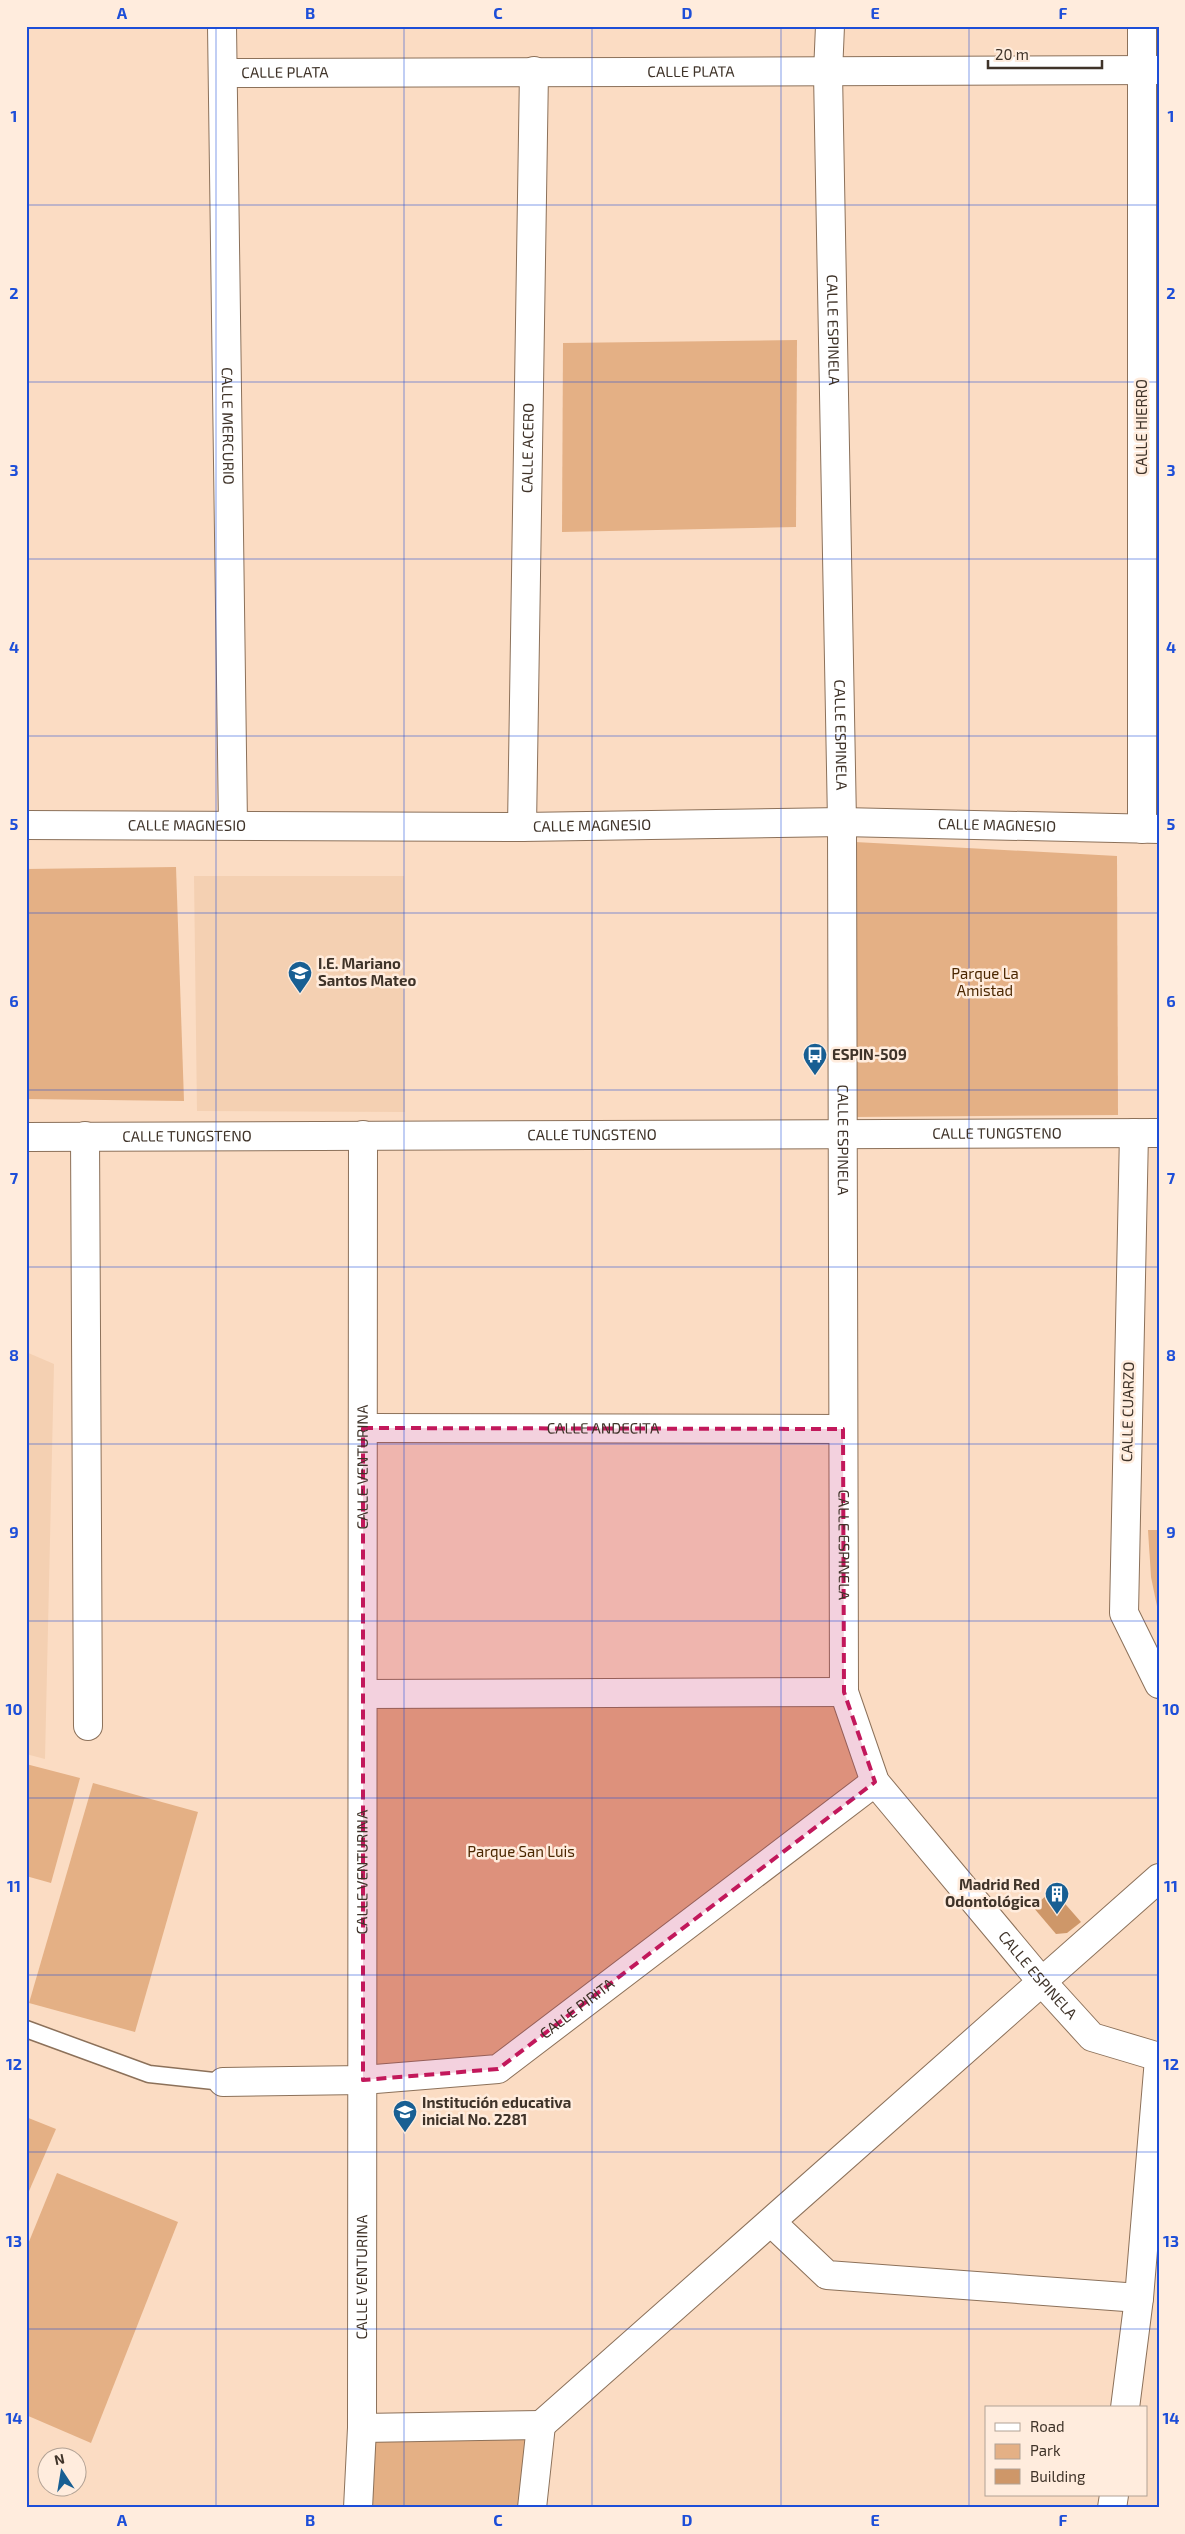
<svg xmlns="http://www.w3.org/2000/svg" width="1185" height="2534" font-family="'Exo 2',sans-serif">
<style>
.built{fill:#f4d0b2}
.green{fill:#e4b085}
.building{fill:#ce9769}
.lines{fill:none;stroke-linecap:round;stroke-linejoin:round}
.service-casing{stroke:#8c715a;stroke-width:19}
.minor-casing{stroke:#8c715a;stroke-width:30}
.service{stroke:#fff;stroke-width:16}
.minor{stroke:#fff;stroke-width:28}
.marked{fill:#c2185b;fill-opacity:0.2;stroke:#c2185b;stroke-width:4;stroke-dasharray:10 6;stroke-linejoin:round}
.grid{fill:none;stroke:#1d4ed8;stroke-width:1;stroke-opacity:0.55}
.labels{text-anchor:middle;stroke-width:5;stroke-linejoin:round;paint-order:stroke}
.street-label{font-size:15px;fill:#3f3329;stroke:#ffecdd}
.poi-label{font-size:15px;font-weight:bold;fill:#3f3329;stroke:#ffecdd;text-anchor:start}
.park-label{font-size:15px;fill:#4b2701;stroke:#ffecdd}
.neatline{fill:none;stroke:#1d4ed8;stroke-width:2}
.grid-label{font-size:16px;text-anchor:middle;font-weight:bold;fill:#1d4ed8}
</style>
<rect width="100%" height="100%" fill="#fbdcc3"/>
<g class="built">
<path d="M194,876h210l1,236 -208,-1z"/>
<path d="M26,1352l28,12 -9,395 -19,-5z"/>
</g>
<g class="green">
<path d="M861,26h257v3l-257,-2z"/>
<path d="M797,340l-1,187 -234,5 1,-189z"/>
<path d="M855,842l262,14 1,259 -266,2z"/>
<path d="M176,867l8,234 -158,-2v-230z"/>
<path d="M1148,1530h11v86l-8,-39z"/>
<path d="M844,1692l31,90 -377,287 -135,11v-386z"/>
<path d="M26,1764l54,14 -29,105 -25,-7z"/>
<path d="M93,1783l105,29 -63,220 -106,-29z"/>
<path d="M26,2117l30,12 -30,69z"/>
<path d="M57,2173l121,49 -87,221 -65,-28v-166z"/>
<path d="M534,2426l-5,82h-171l4,-80z"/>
</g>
<path class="building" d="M1053,1890l28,32 -14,11 -11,1 -23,-27z"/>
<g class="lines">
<defs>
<path id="service" d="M26,2029l123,45 74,8"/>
<g id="minor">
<path id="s1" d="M222,26l11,799"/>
<path id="s2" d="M830,26l-2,47 14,749 2,870 31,90 167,200 50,55 67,20"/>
<path id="s3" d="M223,73c312,-2 624,0 936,-3"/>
<path id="s4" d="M26,825l496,2 320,-5 317,7"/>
<path id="s5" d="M522,827l12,-756"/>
<path d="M1142,829v-803"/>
<path d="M1134,1133l-10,480 35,71"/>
<path d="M85,1136l3,590"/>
<path id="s6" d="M26,1137l1133,-4"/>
<path id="s7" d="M363,1428l480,1"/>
<path d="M363,1694l481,-2"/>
<path id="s8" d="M223,2082l140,-2 135,-11 377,-287"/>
<path d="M771,2222l56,53 312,23"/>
<path d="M1125,2408l14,-110 20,-239"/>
<path d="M541,2425l618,-547"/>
<path d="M362,2428l179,-3"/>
<path id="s9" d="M358,2508l4,-80 1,-1293"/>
<path d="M532,2508l9,-83"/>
<path d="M1112,2508l2,-13"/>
</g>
</defs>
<use href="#service" class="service-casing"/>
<use href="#minor" class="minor-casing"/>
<use href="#service" class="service"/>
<use href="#minor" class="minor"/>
</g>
<path class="marked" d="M363,1428l480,1 1,263 31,90 -377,287 -135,11z"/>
<path class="grid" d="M216,26v2482M404,26v2482M592,26v2482M781,26v2482M969,26v2482M26,205h1133M26,382h1133M26,559h1133M26,736h1133M26,913h1133M26,1090h1133M26,1267h1133M26,1444h1133M26,1621h1133M26,1798h1133M26,1975h1133M26,2152h1133M26,2329h1133"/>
<defs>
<symbol id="school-pin" viewBox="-11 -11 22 30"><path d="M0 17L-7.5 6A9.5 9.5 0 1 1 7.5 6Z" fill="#185f93" stroke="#ffecdd"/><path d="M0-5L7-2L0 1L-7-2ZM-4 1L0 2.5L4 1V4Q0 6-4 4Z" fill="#fff"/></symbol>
<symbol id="bus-pin" viewBox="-11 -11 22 30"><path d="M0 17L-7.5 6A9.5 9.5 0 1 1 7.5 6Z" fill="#185f93" stroke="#ffecdd"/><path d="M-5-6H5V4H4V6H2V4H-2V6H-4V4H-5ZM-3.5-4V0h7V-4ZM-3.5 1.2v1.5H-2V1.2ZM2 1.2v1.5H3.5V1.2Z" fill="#fff"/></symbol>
<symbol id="building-pin" viewBox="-11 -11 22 30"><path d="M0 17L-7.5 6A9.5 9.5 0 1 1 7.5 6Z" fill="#185f93" stroke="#ffecdd"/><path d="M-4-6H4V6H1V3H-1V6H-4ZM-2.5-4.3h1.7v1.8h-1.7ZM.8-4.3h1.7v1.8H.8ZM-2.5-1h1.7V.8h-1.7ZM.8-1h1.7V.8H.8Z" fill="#fff"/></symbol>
</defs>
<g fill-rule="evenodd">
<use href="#school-pin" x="286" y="959" width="28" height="38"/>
<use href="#bus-pin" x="801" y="1041" width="28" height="38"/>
<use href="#building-pin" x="1043" y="1880" width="28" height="38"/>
<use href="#school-pin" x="391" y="2098" width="28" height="38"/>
</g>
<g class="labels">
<g class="street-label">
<text dy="5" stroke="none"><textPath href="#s3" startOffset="62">CALLE PLATA</textPath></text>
<text dy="5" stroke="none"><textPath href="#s3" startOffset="468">CALLE PLATA</textPath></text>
<text dy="5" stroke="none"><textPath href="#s2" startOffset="304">CALLE ESPINELA</textPath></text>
<text dy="5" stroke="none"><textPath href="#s1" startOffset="400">CALLE MERCURIO</textPath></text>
<text transform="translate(1142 427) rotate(-90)" y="5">CALLE HIERRO</text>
<text dy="5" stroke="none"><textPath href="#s5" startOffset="379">CALLE ACERO</textPath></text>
<text dy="5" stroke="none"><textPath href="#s2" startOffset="709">CALLE ESPINELA</textPath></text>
<text dy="5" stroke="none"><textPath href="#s4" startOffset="161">CALLE MAGNESIO</textPath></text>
<text dy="5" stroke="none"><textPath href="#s4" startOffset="971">CALLE MAGNESIO</textPath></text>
<text dy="5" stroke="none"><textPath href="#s4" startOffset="566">CALLE MAGNESIO</textPath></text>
<text dy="5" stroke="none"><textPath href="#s6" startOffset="971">CALLE TUNGSTENO</textPath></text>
<text dy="5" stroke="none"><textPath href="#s6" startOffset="566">CALLE TUNGSTENO</textPath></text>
<text dy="5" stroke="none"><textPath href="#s6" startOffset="161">CALLE TUNGSTENO</textPath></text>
<text dy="5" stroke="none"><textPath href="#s2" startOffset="1114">CALLE ESPINELA</textPath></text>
<text transform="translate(1128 1412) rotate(-89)" y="5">CALLE CUARZO</text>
<text dy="5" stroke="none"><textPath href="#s7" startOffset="240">CALLE ANDECITA</textPath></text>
<text dy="5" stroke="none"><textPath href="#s9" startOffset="1041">CALLE VENTURINA</textPath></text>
<text dy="5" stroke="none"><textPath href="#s2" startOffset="1519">CALLE ESPINELA</textPath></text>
<text dy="5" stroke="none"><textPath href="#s9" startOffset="636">CALLE VENTURINA</textPath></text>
<text dy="5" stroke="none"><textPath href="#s2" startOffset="2014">CALLE ESPINELA</textPath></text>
<text dy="5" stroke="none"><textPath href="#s8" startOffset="375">CALLE PIRITA</textPath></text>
<text dy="5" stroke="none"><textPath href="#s9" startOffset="231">CALLE VENTURINA</textPath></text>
</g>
<g class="poi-label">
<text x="318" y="969">I.E. Mariano<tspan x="318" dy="17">Santos Mateo</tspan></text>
<text x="832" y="1060">ESPIN-509</text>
<text x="1040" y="1890" text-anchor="end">Madrid Red<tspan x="1040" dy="17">Odontológica</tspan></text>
<text x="422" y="2108">Institución educativa<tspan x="422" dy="17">inicial No. 2281</tspan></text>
</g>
<g class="park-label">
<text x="985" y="979">Parque La<tspan x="985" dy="17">Amistad</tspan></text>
<text x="521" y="1857">Parque San Luis</text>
</g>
</g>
<rect width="1185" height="2534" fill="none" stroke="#ffecdd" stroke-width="55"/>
<rect x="985" y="2406" width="162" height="90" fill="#ffecdd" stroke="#b2a295"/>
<rect x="995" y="2423" width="25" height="8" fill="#ffffff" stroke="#b2a295"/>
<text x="1030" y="2432" font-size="15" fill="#3f3329">Road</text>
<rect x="995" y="2444" width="25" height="15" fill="#e4b085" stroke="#b2a295"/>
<text x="1030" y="2456" font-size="15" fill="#3f3329">Park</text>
<rect x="995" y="2469" width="25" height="15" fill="#ce9769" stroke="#b2a295"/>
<text x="1030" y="2482" font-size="15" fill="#3f3329">Building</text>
<g transform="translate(62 2472) rotate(348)"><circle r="24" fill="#ffecdd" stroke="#b2a295"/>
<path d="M0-4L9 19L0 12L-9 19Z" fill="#185f93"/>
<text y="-8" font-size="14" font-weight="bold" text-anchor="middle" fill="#3f3329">N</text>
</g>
<path d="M988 60v8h114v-8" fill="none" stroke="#3f3329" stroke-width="2.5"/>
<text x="995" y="60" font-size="15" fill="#3f3329" stroke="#ffecdd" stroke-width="4" paint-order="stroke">20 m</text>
<rect x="28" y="28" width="1130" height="2478" class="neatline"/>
<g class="grid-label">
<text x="122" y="19">A</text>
<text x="310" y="19">B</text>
<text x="498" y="19">C</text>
<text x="687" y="19">D</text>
<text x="875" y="19">E</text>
<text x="1063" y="19">F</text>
<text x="14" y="122">1</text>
<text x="1171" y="122">1</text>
<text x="14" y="299">2</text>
<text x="1171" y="299">2</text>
<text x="14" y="476">3</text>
<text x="1171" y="476">3</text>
<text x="14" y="653">4</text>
<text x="1171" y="653">4</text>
<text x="14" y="830">5</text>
<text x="1171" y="830">5</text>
<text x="14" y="1007">6</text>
<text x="1171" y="1007">6</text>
<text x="14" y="1184">7</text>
<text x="1171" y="1184">7</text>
<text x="14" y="1361">8</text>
<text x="1171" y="1361">8</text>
<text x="14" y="1538">9</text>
<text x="1171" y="1538">9</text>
<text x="14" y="1715">10</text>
<text x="1171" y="1715">10</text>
<text x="14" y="1892">11</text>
<text x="1171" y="1892">11</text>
<text x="14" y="2070">12</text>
<text x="1171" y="2070">12</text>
<text x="14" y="2247">13</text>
<text x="1171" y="2247">13</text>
<text x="14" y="2424">14</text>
<text x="1171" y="2424">14</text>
<text x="122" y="2526">A</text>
<text x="310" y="2526">B</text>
<text x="498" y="2526">C</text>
<text x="687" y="2526">D</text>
<text x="875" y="2526">E</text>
<text x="1063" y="2526">F</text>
</g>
</svg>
